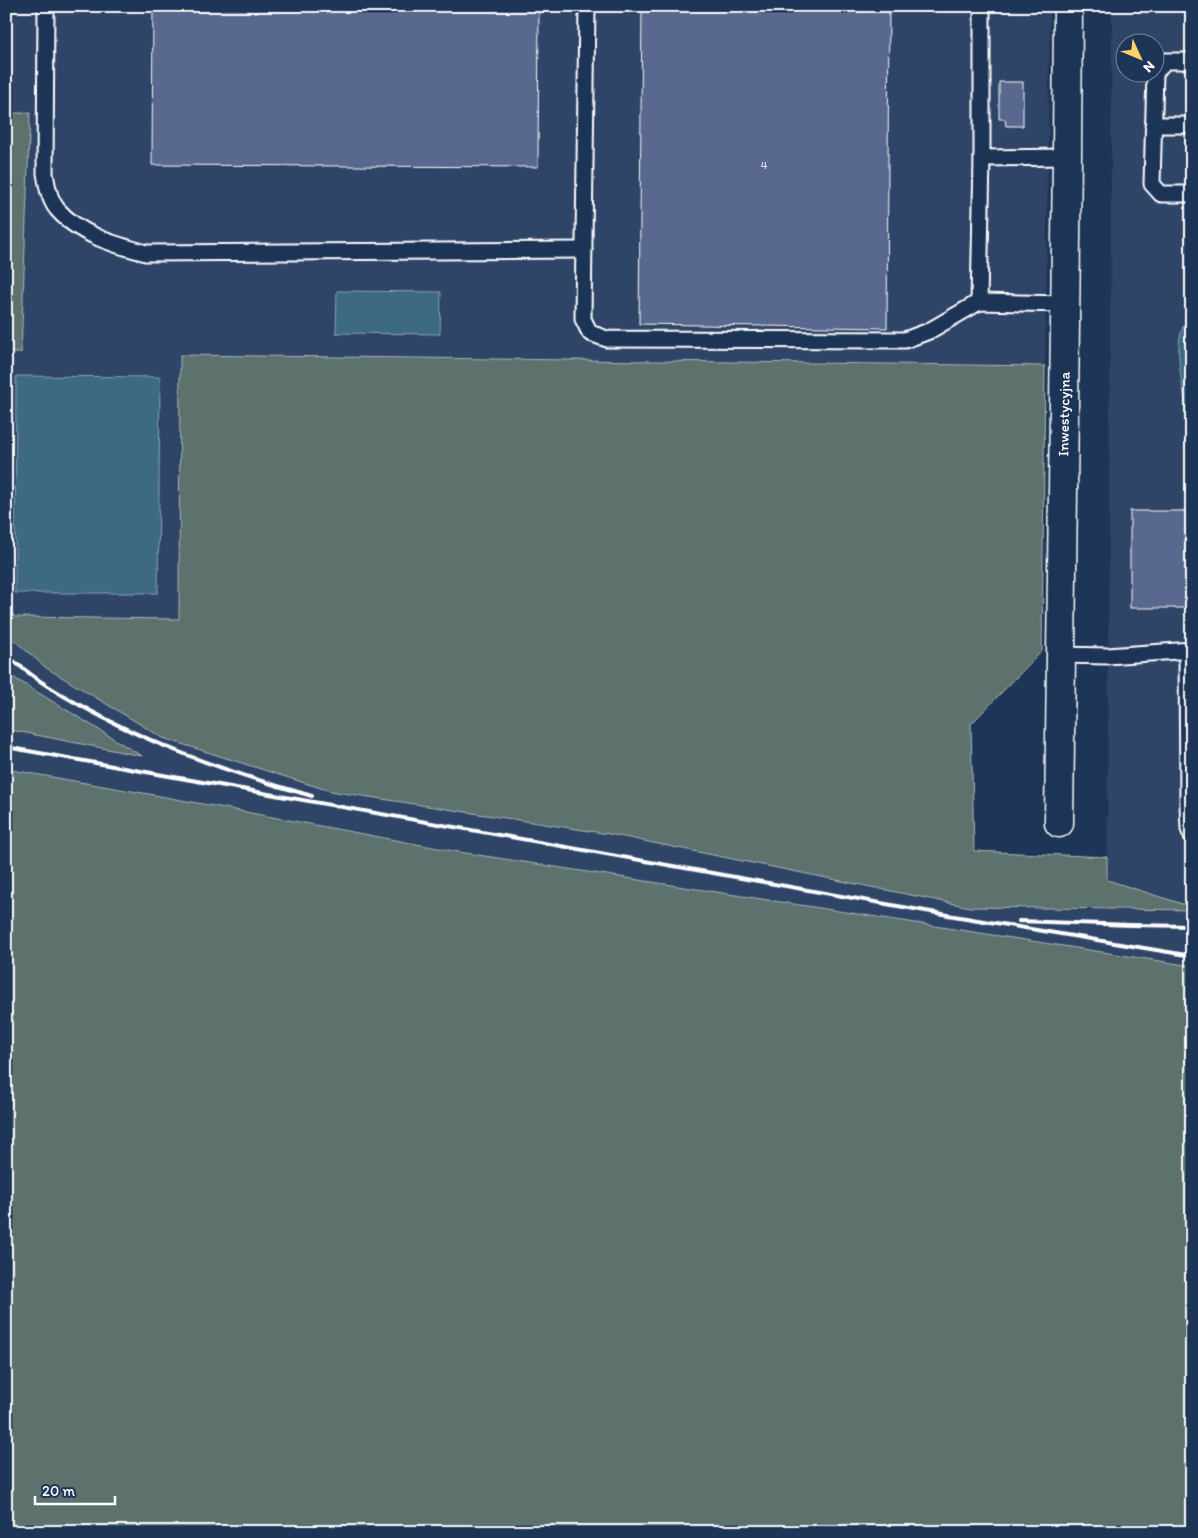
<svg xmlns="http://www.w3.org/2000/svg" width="1198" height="1538" font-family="Itim,sans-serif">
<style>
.built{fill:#2f4468;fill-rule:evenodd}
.green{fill:#5d726d;stroke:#aeb8b6}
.water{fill:#3d6981;stroke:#8ba5b3}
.building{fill:#59678f;stroke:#fff}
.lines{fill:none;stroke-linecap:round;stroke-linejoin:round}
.service-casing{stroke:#fff;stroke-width:19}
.minor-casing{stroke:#fff;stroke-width:31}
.service{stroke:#1d3557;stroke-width:15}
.minor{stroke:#1d3557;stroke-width:28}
.rail{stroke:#fff;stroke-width:4}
.labels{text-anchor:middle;stroke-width:4;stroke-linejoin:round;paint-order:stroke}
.number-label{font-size:12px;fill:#d6d9e3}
.street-label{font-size:15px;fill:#fff;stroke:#1d3557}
</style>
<rect width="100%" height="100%" fill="#1d3557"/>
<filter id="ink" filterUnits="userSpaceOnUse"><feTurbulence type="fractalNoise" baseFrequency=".02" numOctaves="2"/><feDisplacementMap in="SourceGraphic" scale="10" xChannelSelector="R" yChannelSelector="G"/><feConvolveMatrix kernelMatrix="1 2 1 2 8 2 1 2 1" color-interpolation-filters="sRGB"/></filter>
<g filter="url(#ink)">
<g class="built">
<path d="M6,6h1044l-5,360 -865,-11 -1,264 -164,-2 -9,-11v-253l15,-1 9,-239h-24z"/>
<path d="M1112,6h80v901l-85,-27zM1126,42h30v30h-30z"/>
<path d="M6,633l39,34 285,124 279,43 361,73 222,3v56l-733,-114 -299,-56 -154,-27v-40l135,26 -135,-82z"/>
</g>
<g class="green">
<path d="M6,113h24l-9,240h-15z"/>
<path d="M180,355l865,11 -3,285 -71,73 3,127 133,6v23l85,27v3l-222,-3 -361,-73 -279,-43 -167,-53 -118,-71 -39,-34v-27l9,11 164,2z"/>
<path d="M6,673l136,83 -136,-27z"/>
<path d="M6,769l154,27 299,56 733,114v566h-1186z"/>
</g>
<g class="water">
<path d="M337,291l104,1 -1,42 -104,-1z"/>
<path d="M1192,312v138c-4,-14 -4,-27 -6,-42 -4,-31 -17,-70 6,-96z"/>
<path d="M16,376l144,1 -2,216h-143z"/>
</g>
<g class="building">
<path d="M153,6h386l-1,161 -386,-2z"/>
<path d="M642,6h247l-2,322 -248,-4z"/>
<path d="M999,82h24v44h-17l-1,-7h-6z"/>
<rect x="1130" y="511" width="62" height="97"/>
</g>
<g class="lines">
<defs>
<g id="service">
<path d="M46,6l-1,167c2,12 4,26 12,36 22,26 59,36 89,44l438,-3"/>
<path d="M587,6l-4,313 7,14 17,6 298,1 24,-9 50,-29 86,2"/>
<path d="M982,6v152l85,-1"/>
<path d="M1192,61h-27l-10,12 -3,111 9,10h31"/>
<path d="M1153,125h39"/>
<path d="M979,302l3,-144"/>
<path d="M1187,650l1,155 1,24 3,7"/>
<path d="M1061,655l46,1 85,-6"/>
</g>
<path id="minor" d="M1059,823l8,-666 1,-151"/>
</defs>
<use href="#service" class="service-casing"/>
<use href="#minor" class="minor-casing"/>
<use href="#service" class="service"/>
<use href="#minor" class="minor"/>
<g class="rail">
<path d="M6,655c13,10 26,21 40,30 82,52 173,85 266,111"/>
<path d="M6,747l942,168 244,41"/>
<path d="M1019,921l112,4 61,1"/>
</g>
</g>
</g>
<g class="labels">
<g class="number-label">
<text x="764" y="169">4</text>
</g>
<g class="street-label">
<text transform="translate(1064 414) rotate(-89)" y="5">Inwestycyjna</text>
</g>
</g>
<rect width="1198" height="1538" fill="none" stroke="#1d3557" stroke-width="25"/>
<rect x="12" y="12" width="1173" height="1513" fill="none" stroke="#fff" stroke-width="2" filter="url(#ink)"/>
<g transform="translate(1140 58) rotate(134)"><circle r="24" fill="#1d3557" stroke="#77869a"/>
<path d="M0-4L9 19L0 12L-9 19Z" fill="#ffd166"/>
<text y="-8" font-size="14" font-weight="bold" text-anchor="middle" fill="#ffffff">N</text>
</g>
<path d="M35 1496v8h80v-8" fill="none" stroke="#ffffff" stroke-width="2.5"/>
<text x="42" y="1496" font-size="15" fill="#ffffff" stroke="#1d3557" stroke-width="4" paint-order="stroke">20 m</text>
</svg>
